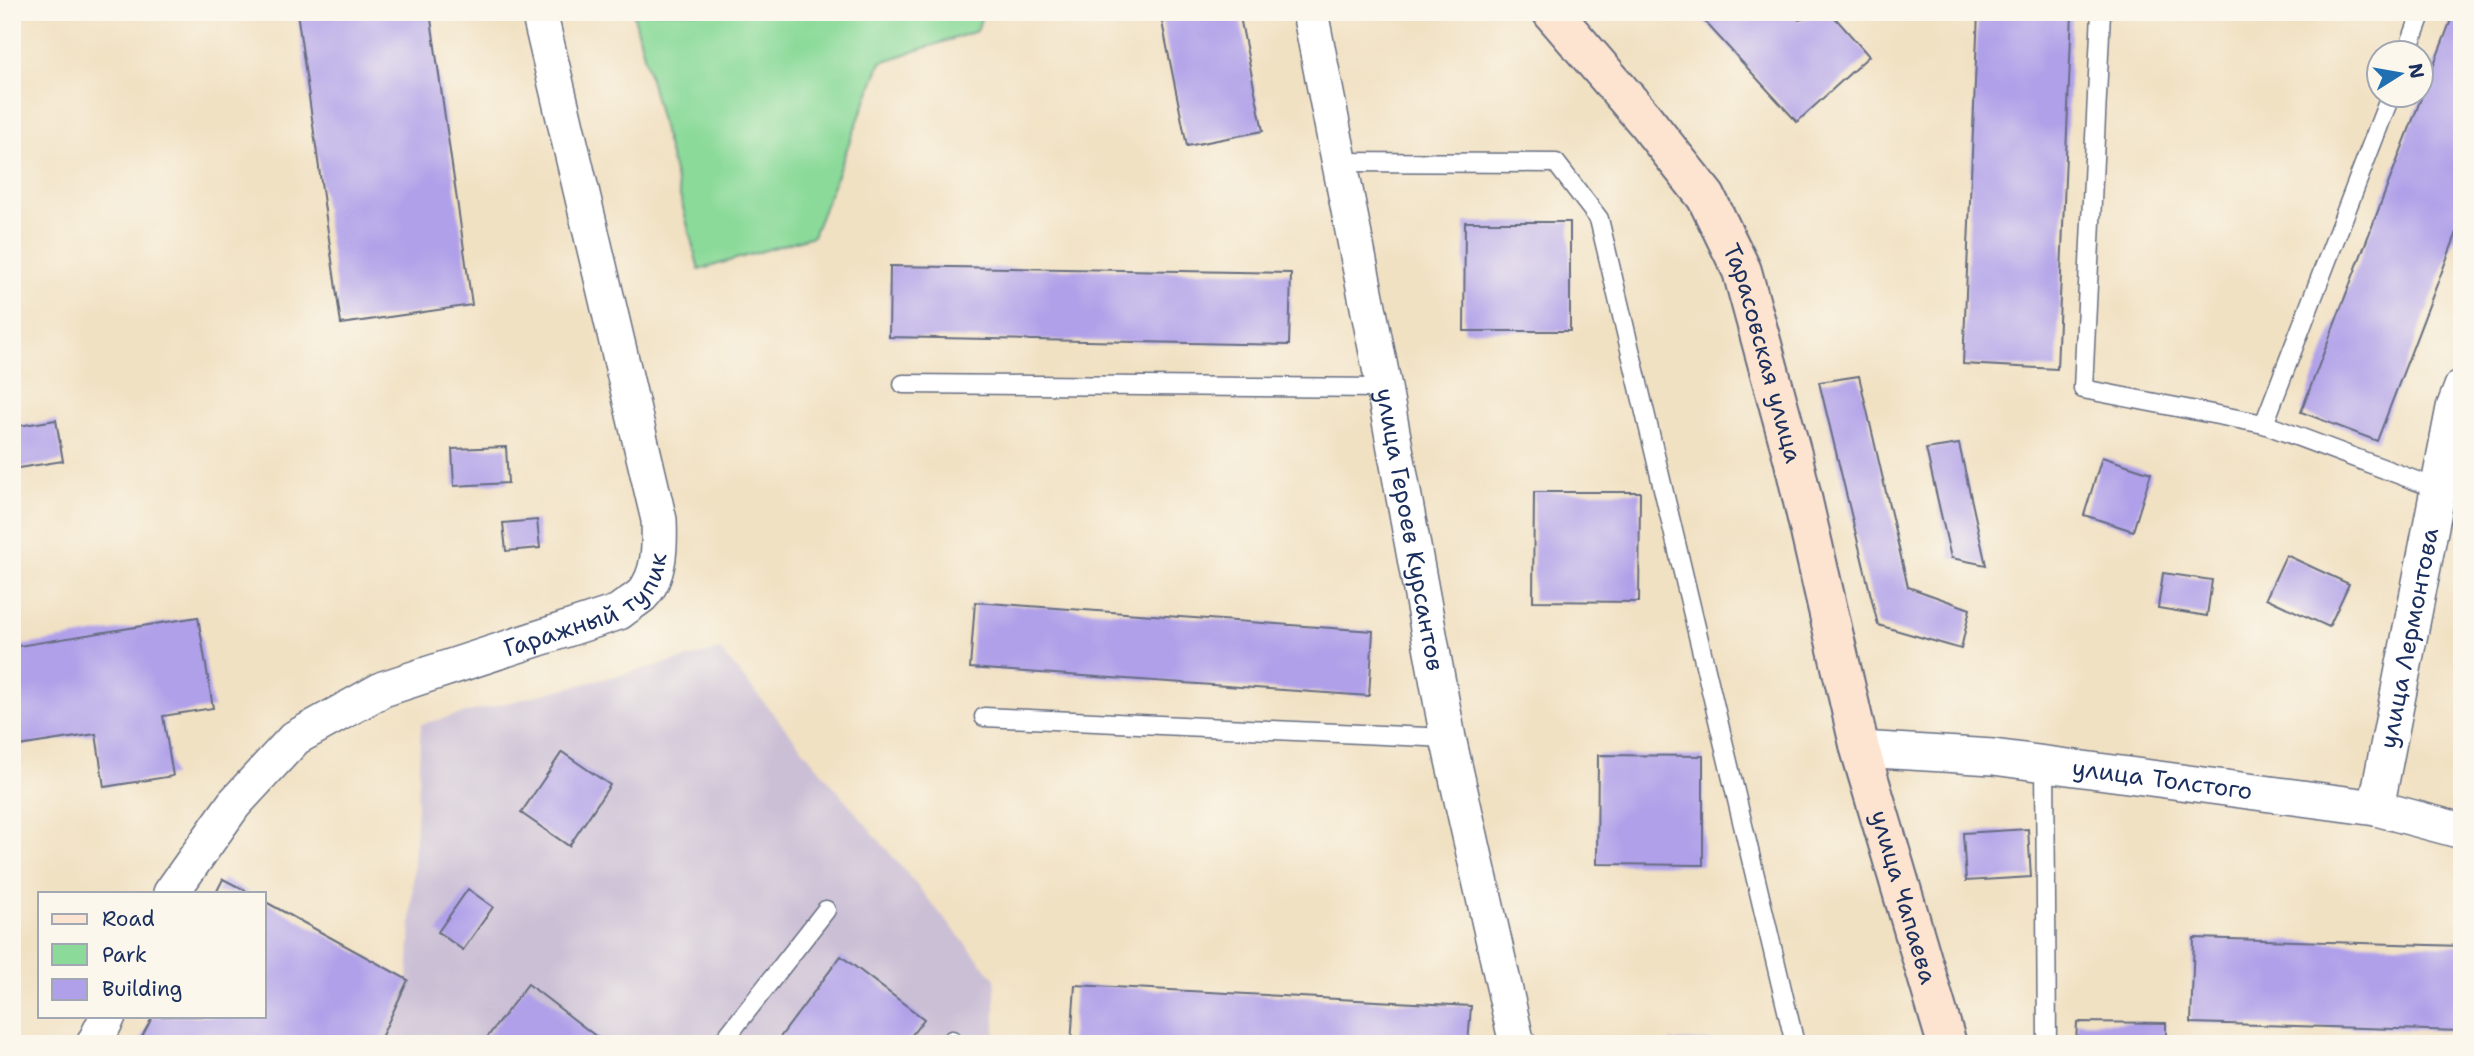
<svg xmlns="http://www.w3.org/2000/svg" width="2474" height="1056" font-family="'Shantell Sans',sans-serif">
<style>
.industrial{fill:#cbbfd5}
.green{fill:#8bda9a;stroke:#53847c;stroke-width:2}
.building{fill:#b0a0e9}
.lines{fill:none;stroke-linecap:round;stroke-linejoin:round}
.lane-casing{stroke:#666d81;stroke-width:21}
.street-casing{stroke:#666d81;stroke-width:38}
.secondary-casing{stroke:#666d81;stroke-width:42}
.lane{stroke:#fff;stroke-width:18}
.street{stroke:#fff;stroke-width:35}
.secondary{stroke:#fde4d1;stroke-width:38}
.labels{text-anchor:middle;stroke-width:6;stroke-linejoin:round;paint-order:stroke}
.street-label{font-size:24px;fill:#1b2f5e;stroke:#fbf7ec}
</style>
<rect width="100%" height="100%" fill="#fbf7ec"/>
<filter id="ink" filterUnits="userSpaceOnUse"><feTurbulence type="fractalNoise" baseFrequency=".0143" numOctaves="2"/><feDisplacementMap in="SourceGraphic" scale="14" xChannelSelector="R" yChannelSelector="G"/><feConvolveMatrix kernelMatrix="1 2 1 2 8 2 1 2 1" color-interpolation-filters="sRGB"/></filter>
<filter id="wash" filterUnits="userSpaceOnUse"><feTurbulence type="fractalNoise" baseFrequency=".00686" numOctaves="4" result="noise"/><feDisplacementMap in="SourceGraphic" scale="28" xChannelSelector="R" yChannelSelector="G"/><feGaussianBlur stdDeviation="1.57" result="paint"/><feColorMatrix in="noise" values="0 0 0 0 0 0 0 0 0 0 0 0 0 0 0 0 0 1.4 0 .05"/><feComposite in="paint" operator="in"/></filter>
<g filter="url(#wash)">
<rect width="100%" height="100%" fill="#f1e1c3"/>
<path class="industrial" d="M720,650l275,329v65h-617l30,-64 13,-256z"/>
<path class="green" d="M633,12h350l-6,19 -96,31 -68,174 -114,34z"/>
<g id="blocks">
<g class="building">
<path d="M297,12h133l42,293 -131,19z"/>
<path d="M1160,12h79l24,119 -76,15z"/>
<path d="M1696,12h96l7,8 31,-8 39,44 -72,66z"/>
<path d="M1978,12h94l-15,357 -94,-5z"/>
<path d="M2454,12h8v207l-85,222 -76,-29z"/>
<path d="M1465,222h105v109h-106z"/>
<path d="M890,266l401,7 -2,72 -400,-8z"/>
<path d="M1859,376l49,211 62,22 -9,40 -83,-24 -59,-243z"/>
<path d="M56,420l7,41 -51,8v-42z"/>
<path d="M1959,444l27,121 -35,-7 -25,-109z"/>
<path d="M506,447l2,36 -54,3 -2,-37z"/>
<path d="M2102,457l49,16 -18,58 -49,-16z"/>
<path d="M1534,492h106l-1,110 -106,-1z"/>
<path d="M537,520l3,28 -34,3 -3,-28z"/>
<path d="M2286,555l63,29 -20,43 -63,-29z"/>
<path d="M2163,573l49,7 -5,36 -49,-8z"/>
<path d="M975,602l398,29 -4,65 -399,-28z"/>
<path d="M198,617l15,91 -50,8 10,60 -69,11 -8,-53 -84,13v-100z"/>
<path d="M562,752l48,33 -41,61 -48,-33z"/>
<path d="M1598,755l105,1v109l-106,-1z"/>
<path d="M2028,829l3,48 -65,4 -3,-48z"/>
<path d="M223,879l27,14h-34z"/>
<path d="M468,889l25,18 -30,43 -25,-18z"/>
<path d="M264,901l144,79 -30,64h-240l15,-28h111z"/>
<path d="M2194,938l268,8v85l-271,-8z"/>
<path d="M841,956l83,63 -19,25h-130z"/>
<path d="M528,984l78,60h-124z"/>
<path d="M1075,985l396,21 -3,38h-397z"/>
<path d="M2077,1022l89,1v21h-90z"/>
<rect x="1670" y="1041" width="106" height="3"/>
</g>
</g>
</g>
<g filter="url(#ink)">
<use href="#blocks" fill-opacity="0" stroke="#666d81" stroke-width="2"/>
<g class="lines">
<defs>
<g id="lane">
<path d="M2101,12l-18,377 181,35 127,-330"/>
<path d="M2407,52l15,-40"/>
<path d="M1338,162l218,1 43,56 196,825"/>
<path d="M903,384l481,4"/>
<path d="M2264,424l174,65"/>
<path d="M984,717l464,21"/>
<path d="M2045,763l2,281"/>
<path d="M721,1044l105,-134"/>
<path d="M949,1044l3,-4"/>
</g>
<g id="street">
<path id="s1" d="M1310,12l74,376 64,350 69,306"/>
<path id="s2" d="M1860,749l133,8 383,51 86,23"/>
<path id="s3" d="M2376,808l78,-400 8,-21"/>
<path id="s4" d="M171,893l63,-89 61,-66 88,-49 236,-77c7,-6 16,-11 23,-17 18,-19 18,-50 17,-75l-120,-508"/>
<path d="M94,1044l14,-28"/>
</g>
<g id="secondary">
<path id="s5" d="M1552,12l93,108 61,77 36,74 51,187 67,291 87,295"/>
</g>
</defs>
<use href="#lane" class="lane-casing"/>
<use href="#street" class="street-casing"/>
<use href="#secondary" class="secondary-casing"/>
<use href="#lane" class="lane"/>
<use href="#street" class="street"/>
<use href="#secondary" class="secondary"/>
</g>
</g>
<g class="labels">
<g class="street-label">
<text dy="8" stroke="none"><textPath href="#s5" startOffset="408">Тарасовская улица</textPath></text>
<text dy="8" stroke="none"><textPath href="#s1" startOffset="527">улица Героев Курсантов</textPath></text>
<text dy="8" stroke="none"><textPath href="#s4" startOffset="525">Гаражный тупик</textPath></text>
<text dy="8" stroke="none"><textPath href="#s3" startOffset="173">улица Лермонтова</textPath></text>
<text dy="8" stroke="none"><textPath href="#s2" startOffset="304">улица Толстого</textPath></text>
<text dy="8" stroke="none"><textPath href="#s5" startOffset="970">улица Чапаева</textPath></text>
</g>
</g>
<rect width="2474" height="1056" fill="none" stroke="#fbf7ec" stroke-width="42"/>
<rect x="38" y="892" width="228" height="126" fill="#fbf7ec" stroke="#a1a7b3" stroke-width="2"/>
<rect x="52" y="914" width="35" height="10" fill="#fde4d1" stroke="#a1a7b3" stroke-width="2"/>
<text x="102" y="926" font-size="21" fill="#1b2f5e">Road</text>
<rect x="52" y="944" width="35" height="21" fill="#8bda9a" stroke="#a1a7b3" stroke-width="2"/>
<text x="102" y="962" font-size="21" fill="#1b2f5e">Park</text>
<rect x="52" y="979" width="35" height="21" fill="#b0a0e9" stroke="#a1a7b3" stroke-width="2"/>
<text x="102" y="996" font-size="21" fill="#1b2f5e">Building</text>
<g transform="translate(2400 74) rotate(79)"><circle r="33" fill="#fbf7ec" stroke="#a1a7b3" stroke-width="2"/>
<path d="M0-5L12 26L0 18L-12 26Z" fill="#1f6fb2"/>
<text y="-10" font-size="19" font-weight="bold" text-anchor="middle" fill="#1b2f5e">N</text>
</g>
</svg>
